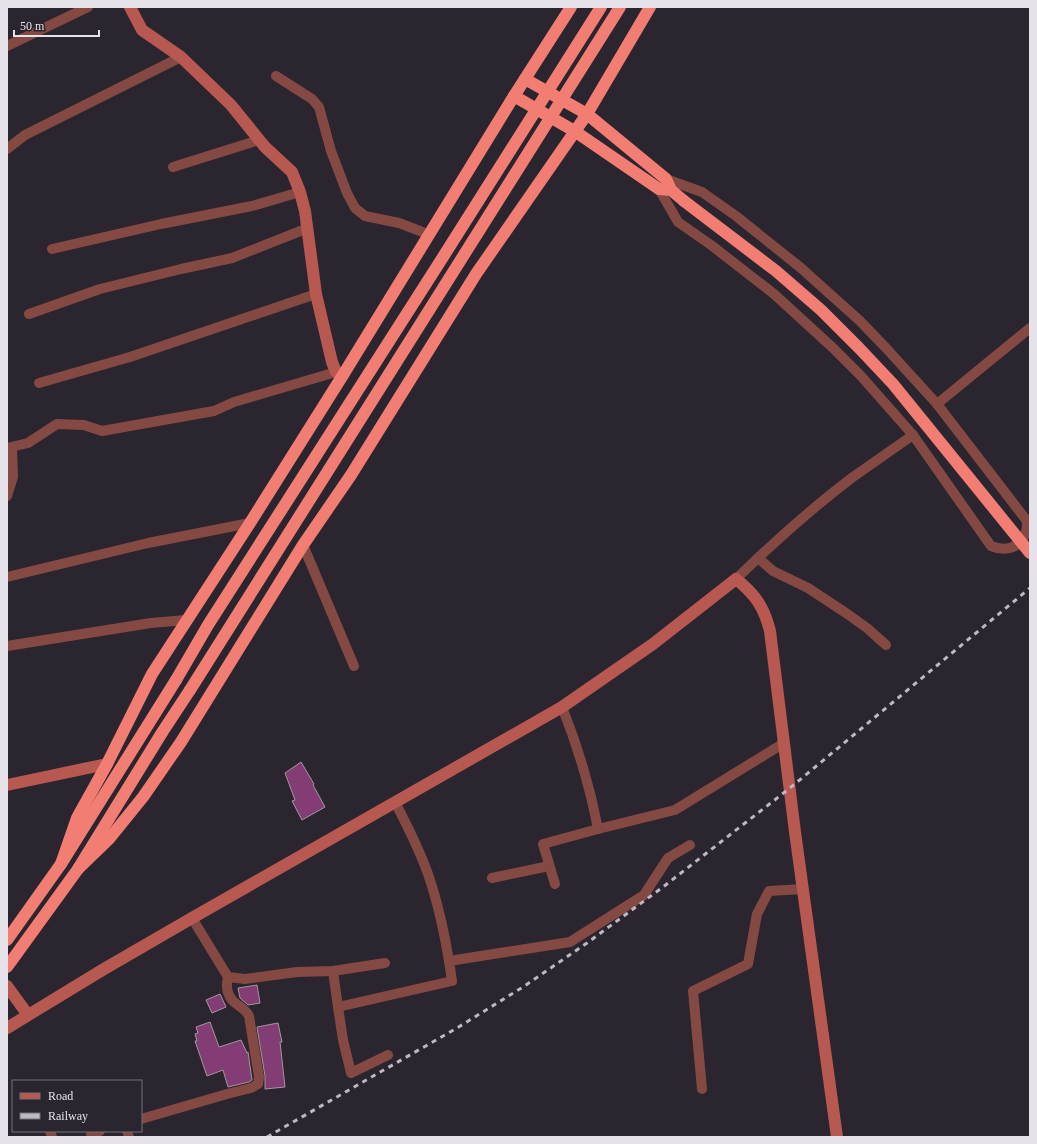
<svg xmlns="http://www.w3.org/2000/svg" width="1037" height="1144" font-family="Georgia,serif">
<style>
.building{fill:#833c74;stroke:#a3979f}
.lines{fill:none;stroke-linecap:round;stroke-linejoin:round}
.street{stroke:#844943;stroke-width:10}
.secondary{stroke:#b75951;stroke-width:12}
.highway{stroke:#f27d72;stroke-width:12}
.rail{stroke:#beb9c1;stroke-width:3;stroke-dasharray:5 5;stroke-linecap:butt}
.highway-bridge{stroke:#f27d72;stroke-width:12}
</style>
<rect width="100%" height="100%" fill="#2a252e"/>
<g class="building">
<path d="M301,762l13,22 -1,1 12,22 -23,13 -10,-19 3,-1 -10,-27z"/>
<path d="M257,985l3,18 -12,2 -8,-7 -2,-10z"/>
<path d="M220,994l6,13 -14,6 -6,-13z"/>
<path d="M210,1022l9,25 22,-7 6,13 1,-1 4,28 -3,2 -21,5 -5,-17 -16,6 -12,-35h2l-2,-7 3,-1 -2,-6z"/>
<path d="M278,1023l4,19h-2l5,45 -20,2v-13l-8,-49z"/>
</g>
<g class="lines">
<g class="street">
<path d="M7,46l81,-39"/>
<path d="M276,76l36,23 7,8 12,44 16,42 8,15 10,8 34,7 21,8 9,4"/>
<path d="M7,149l18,-14 156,-78"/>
<path d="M173,167l86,-27"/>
<path d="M659,189l19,33 33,23 63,49 59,54 28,28 52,59 78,111c20,8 37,-3 36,-25l-90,-117 -51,-56 -26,-27 -59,-53 -65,-52 -34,-24 -36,-13"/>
<path d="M52,249l109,-25 91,-18 48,-14"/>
<path d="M29,314l71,-25 81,-20 51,-11 76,-30"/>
<path d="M39,383l91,-26 186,-63"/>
<path d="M937,404l93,-76"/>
<path d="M7,448l21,-5 29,-19 27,1 18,6 112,-20 20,-9 102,-30"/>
<path d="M7,496l6,-19 -1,-30"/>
<path d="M303,545l51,121"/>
<path d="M758,558l15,13 35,17 38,25 21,15 19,17"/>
<path d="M7,577l141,-34 102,-20"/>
<path d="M736,579c37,-36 76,-71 117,-102 20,-14 40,-28 60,-42"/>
<path d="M7,646l144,-23 35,-3"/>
<path d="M598,829l77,-19 109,-67"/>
<path d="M492,878l57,-12"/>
<path d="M555,884l-12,-40 55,-15c-8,-42 -20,-82 -36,-122"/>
<path d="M192,918l36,59 17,2 52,-7 36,-1 52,-8"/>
<path d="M449,961l121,-19 74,-47 24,-37 22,-13"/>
<path d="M333,971l5,36"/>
<path d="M388,1055l-37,18 -8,-33 -5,-33 114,-26c-5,-36 -12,-72 -24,-107 -9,-25 -21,-49 -33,-72"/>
<path d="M702,1089l-9,-98 55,-27 9,-50 12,-23 34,-2"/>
<path d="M141,1119l86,-25 24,-6 7,-4 1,-7 -10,-61c-3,-6 -6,-7 -11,-11 -10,-6 -13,-17 -10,-28"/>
<path d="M50,1131l2,6"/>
<path d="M127,1131l2,6"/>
<path d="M91,1134l9,-3"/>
</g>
<g class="secondary">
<path d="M130,7l12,23 39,27 50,48 34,42 27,25 8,20 5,19 11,83 16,68 4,10 7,3"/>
<path d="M7,785l100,-21"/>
<path d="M7,986l21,29"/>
<path d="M7,1028l97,-59 88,-51 370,-211 91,-63 83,-65c19,15 28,28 34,52l25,201 42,305"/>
</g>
<g class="highway">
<path d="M525,79l62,35 79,65 5,11"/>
<path d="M514,96l62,36 83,57 12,1 13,11"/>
<path d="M61,864l16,-46 30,-54 45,-90 98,-151 93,-148 171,-279 57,-89"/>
<path d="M78,869l31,-30 34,-42 38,-55 122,-197 48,-70 125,-201 111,-160 63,-107"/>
<path d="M7,940l54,-76 115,-184"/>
<path d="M7,967l71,-98 85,-138 27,-41"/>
</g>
<path class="rail" d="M267,1137l190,-109 66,-41 64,-44 76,-56 127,-99 240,-200"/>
<g class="highway-bridge">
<path d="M684,201l92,70 45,39 38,38 34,36 137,169"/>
<path d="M176,680l32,-55 235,-368 158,-250"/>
<path d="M190,690l430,-683"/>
</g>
</g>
<rect width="1037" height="1144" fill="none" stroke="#e6e2e9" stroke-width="16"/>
<rect x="12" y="1080" width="130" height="52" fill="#2a252e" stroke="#757179"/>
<rect x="20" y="1093" width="20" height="6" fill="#b75951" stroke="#757179"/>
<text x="48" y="1100" font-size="12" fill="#e6e2e9">Road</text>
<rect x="20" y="1113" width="20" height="6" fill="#beb9c1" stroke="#757179"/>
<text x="48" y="1120" font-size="12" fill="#e6e2e9">Railway</text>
<path d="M14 30v6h85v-6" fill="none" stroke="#e6e2e9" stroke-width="2"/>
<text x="20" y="30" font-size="12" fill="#e6e2e9" stroke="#2a252e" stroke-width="3" paint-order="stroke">50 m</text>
</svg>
